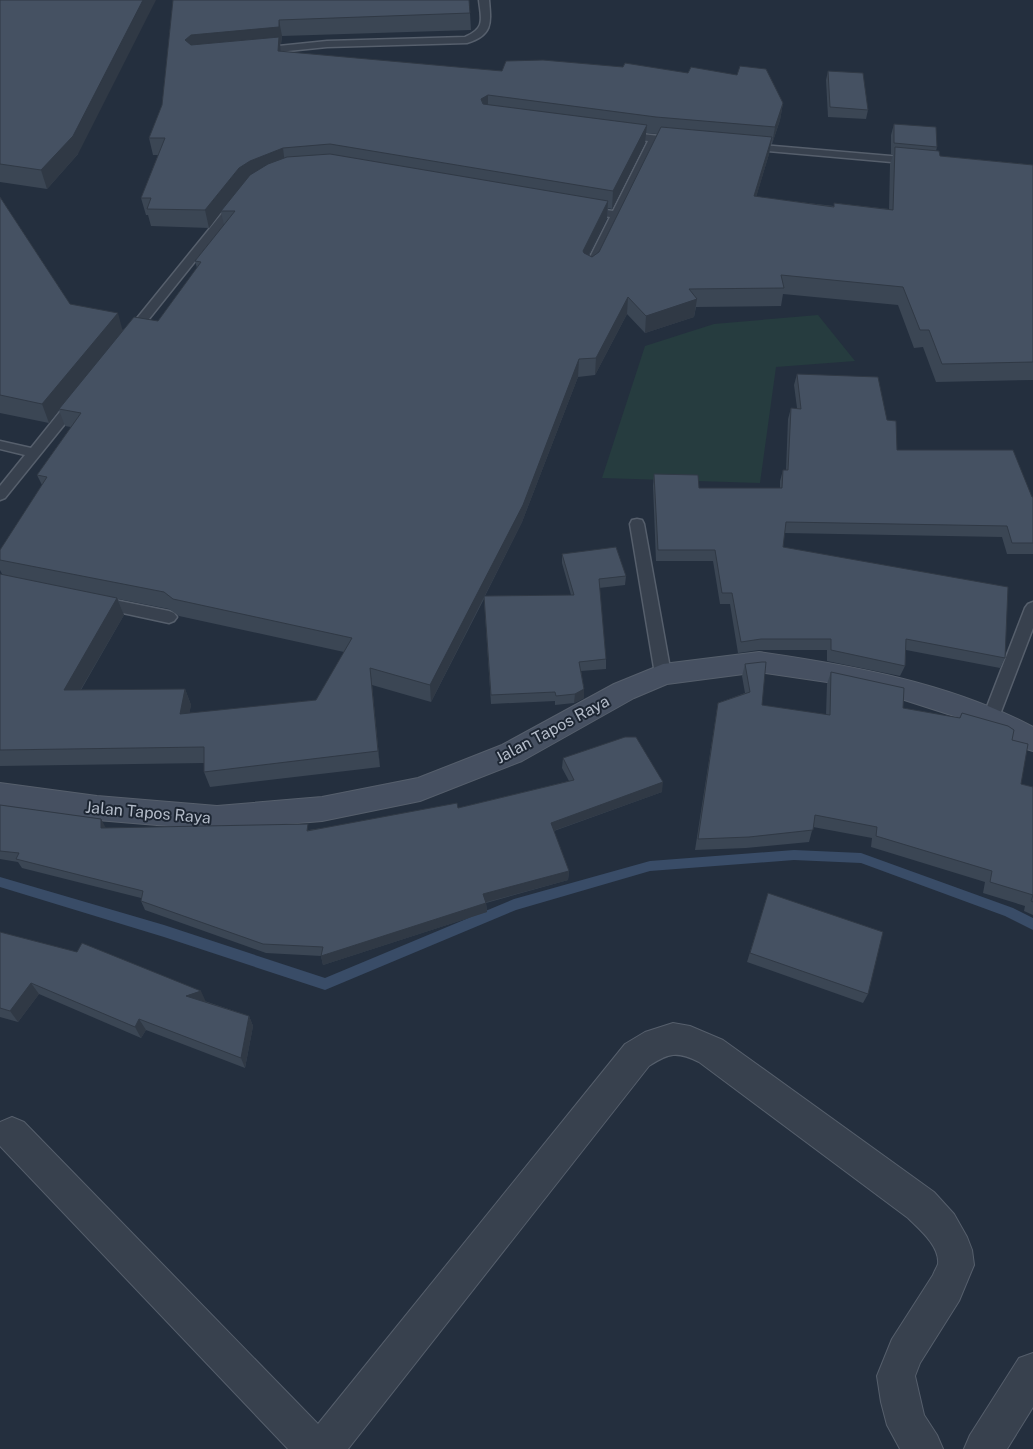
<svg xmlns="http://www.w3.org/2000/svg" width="1033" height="1449" font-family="'Public Sans',sans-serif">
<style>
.green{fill:#263c3f}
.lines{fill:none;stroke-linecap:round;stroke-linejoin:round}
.stream{fill:#394c67;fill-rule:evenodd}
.lane-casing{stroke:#565f6c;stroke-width:3}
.street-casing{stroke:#565f6c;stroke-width:2}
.secondary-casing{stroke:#565f6c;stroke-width:2}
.lane{fill:#38414e;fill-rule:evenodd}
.street{fill:#38414e;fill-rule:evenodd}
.secondary{fill:#465061;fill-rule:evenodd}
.wall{fill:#3b4654;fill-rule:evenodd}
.shaded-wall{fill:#303945}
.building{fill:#455162;stroke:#303945}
.labels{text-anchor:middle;stroke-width:4;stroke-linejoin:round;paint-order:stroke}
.street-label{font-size:16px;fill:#b4bcc9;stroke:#1d2633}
</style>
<rect width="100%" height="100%" fill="#242f3e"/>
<path class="green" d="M818,315l37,46 -79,6 -16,116 -158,-5 43,-132 69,-22z"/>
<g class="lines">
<path class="stream" d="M794,850l67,3 152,55 20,10v12l-28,-14 -144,-53 -67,-3 -144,11 -134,39 -191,80 -161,-53 -164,-50v-10l164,48 161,53 189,-79 136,-38z"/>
<defs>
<g id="lane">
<path d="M479,0h10c2,23 4,35 -22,43l-140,4 -68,7 -5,-3 5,-3 68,-7 138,-4c21,-9 16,-18 14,-37z"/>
<path d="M624,132l53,6 5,3 -5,3 -19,-2 -62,127 -6,4 -4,-2 -2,-2 26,-52 -27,-5 -2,-2 6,-3 26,4 35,-70 -28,-4 -1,-2z"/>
<path d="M749,144l165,14 5,3 -5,3 -169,-15 -1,-2 1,-2z"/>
<path d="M236,200l6,3 -2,2 -107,134h-8l-2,-3 2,-3 107,-132z"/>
<path d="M76,397l7,4 -2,3 -76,94 -5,2v-14l25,-31 -25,-6v-8l31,7 40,-50z"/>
<path d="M637,519l5,1 2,4 27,150 -2,4 -6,2 -6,-2 -2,-4 -25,-150 2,-4z"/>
<path d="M100,597l69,14 5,2 3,4 -3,4 -5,2 -74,-16 -3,-4 3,-4z"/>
<path d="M1033,602v26l-34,89 -2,5 -6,1 -6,-1 -2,-5 42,-109 3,-4z"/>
</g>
<g id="street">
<path d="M673,1023l17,3 33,14 211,152 20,22 13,23 5,13 2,15 -15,36 -39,62 -5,13 9,39 13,20 6,14h-43l-13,-24 -6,-23 -4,-26 15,-37 41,-64c1,-3 4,-8 5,-11 2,-18 -19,-35 -30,-46l-209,-156c-22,-11 -30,-9 -50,4l-301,383h-60l-288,-303v-24l12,-5 12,5 294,302 307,-380 20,-12z"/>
<path d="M1033,1353v54l-26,42h-43l6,-14 49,-77z"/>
</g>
<path id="secondary" d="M759,652c91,13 192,31 274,75v24l-10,-3 -41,-23 -90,-29 -65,-14 -68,-10 -92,12 -33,14 -112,63 -102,40 -98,20 -105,9 -120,-10 -97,-13v-24l97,13 120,10 105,-9 96,-19 84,-33 112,-61 49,-20z"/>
</defs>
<use href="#lane" class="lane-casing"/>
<use href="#street" class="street-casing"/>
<use href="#secondary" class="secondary-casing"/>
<use href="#lane" class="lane"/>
<use href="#street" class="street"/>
<use href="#secondary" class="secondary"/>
</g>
<g class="wall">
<path d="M0,0l78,154 -31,35 -47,-7z"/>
<path d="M173,0l297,13 1,17 -189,6 -1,8h-1l1,8 502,51 -3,17 -8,24h-1l-2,10 -13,43 78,9v-3l55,6 1,-45 3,-9h-2v-20l3,-11 43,23 -1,4 4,5 93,9v215l-97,2 -13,-35 -9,1 -16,-43 -115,-11 -2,12 -85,1 -2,10 -49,16 -18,-19 -32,61 -17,2 -56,145 -37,74 86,-1 -9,-32v-9l64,22 -1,9 -26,3 7,71v10l-25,2 3,18v9l-10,5 -19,2v-4l-64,3 -7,-105 -53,103 -59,-17 8,82 -170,20 -6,-15v-9l-204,3v-192h2l-2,-4v-20l42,-65 -5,-10 34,-48 -6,-1 -6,-16 -10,13 -49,-10v-216l70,107 53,26 35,-9 39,-53 -2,-7 29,-36 -3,-13 -12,16 -58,-2 -3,-11h-2l-5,-17 17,-43h-5l-4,-17 13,-33zM646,133l11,1 -58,118 -7,5 -3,-2 18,-37 1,-10 4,1 33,-66zM118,599l51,10 10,7 165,36 -28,48 -127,14 2,-9 -6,-16 -104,1 43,-75z"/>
<path d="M828,71l40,39 -2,9 -38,-2 -2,-37z"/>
<path d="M797,374l90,46 10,30 136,47v57h-26l-5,-17 -218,-4 -1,14 222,111 -5,10 -94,-18 -1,16 -5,10 -73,-15v-11h-68l-21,3 -8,-49h-10l-7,-43h-57l-3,-75 1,-12 45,14h81v-7l3,-11h3l2,-51 3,-11h6l-3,-23z"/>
<path d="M745,664l17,41 64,10 1,-31 4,-12 72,36 56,10 3,-5 50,27 9,44 12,3v128l-9,-4 1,-5 -42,-13 2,-11 -114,-35 1,-9 -59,-11 -4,15 -63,6 -51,2 21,-135 2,-12 27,-10 -3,-17z"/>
<path d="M563,758l99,34 -108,39 15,40 -1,9 -82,23 1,9 -164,53 -2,-9 -55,-3 -121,-43 -4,-9v-3l-119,-30 -4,-6 -18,-3v-54l101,14 4,9 204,2 149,-22 111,-27 -7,-13z"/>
<path d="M768,893l100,101 -5,9 -116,-41z"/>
<path d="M0,932l249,84 4,10 -8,42 -99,-38 -5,8 -102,-44 -21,28 -18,-5z"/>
</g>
<g class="shaded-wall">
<path d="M143,0h13l-78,154 -31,35 -6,-19z"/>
<path d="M279,20l3,16 -1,8h-1l1,9 -86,-1 -10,-12 6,-5z"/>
<path d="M488,95v17l-7,-13z"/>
<path d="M783,103l-3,17 -8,24 3,-17z"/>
<path d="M647,125l-2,18 -33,66 1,-18z"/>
<path d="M772,137l-3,17 -18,60 3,-18z"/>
<path d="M283,148l2,17 -64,46v1l-12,16 -4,-18 34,-42 11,-7z"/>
<path d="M608,201l-1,17 -25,50 1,-17z"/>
<path d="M628,297l-1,17 -32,61 1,-17z"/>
<path d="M697,299l-3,18 -49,16 1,-17z"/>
<path d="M118,313l5,19 -64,77v1l-10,13 -7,-19z"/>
<path d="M579,359l-1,18 -56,145 -91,180 -1,-17z"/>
<path d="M117,598l7,17 -53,91 -7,-16z"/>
<path d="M370,668l2,17 8,82 -2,-16z"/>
<path d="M185,689l6,16 -5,26 -6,-17z"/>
<path d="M584,689v9l-10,5 1,-9z"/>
<path d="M663,782l-1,10 -112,40 1,-9z"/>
<path d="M101,819l5,9h-5z"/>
<path d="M569,871l-1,9 -85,23v-9z"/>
<path d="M486,903l1,9 -164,53 -2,-9z"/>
<path d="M31,983l8,11 -21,28 -8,-11z"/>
<path d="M201,991l5,11 -20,-6z"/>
<path d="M249,1016l4,10 -8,42 -4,-10z"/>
<path d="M139,1019l7,11 -5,8 -6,-11z"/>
</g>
<g class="building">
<path d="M0,0h143l-70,136 -32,34 -41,-6z"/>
<path d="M173,0h296l1,13 -191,7v7l-88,8 -6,5 6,5 88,-8 -1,14 224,20 4,-10 37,-1 80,7 2,-4 63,10 3,-6 46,8 3,-9 26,3 17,34 -8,24 -119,-10 -168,-22 -7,4 2,5 164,21 -34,66 -283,-47 -47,4 -33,13 -11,7 -34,42 -58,-1 4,-11h-10l24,-60h-16l13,-33z"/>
<path d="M828,71l35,2 5,37 -38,-3z"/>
<path d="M894,124l42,3 1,20 -43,-4z"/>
<path d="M661,127l111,10 -18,59 80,11v-4l59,7 2,-63 44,4 1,5 93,9v197l-91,2 -13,-34h-9l-17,-43 -122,-12 3,13 -95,1 8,10 -51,17 -18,-19 -32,61 -17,1 -56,146 -93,180 -60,-17 8,83 -174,21v-25l-204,3v-176l117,24 -53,92 121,-1 -5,25 136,-14 36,-62 -179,-39 -9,-7 -164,-32v-10l47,-73 -10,-2 44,-62 -22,-4 75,-92 24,4 43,-59 -6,-1 40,-50h-14l29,-36 18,-11 19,-7 43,-3 278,47 -25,50 1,2 8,4 7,-5z"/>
<path d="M0,197l70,107 48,9 -76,91 -42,-9z"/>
<path d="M797,374l81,3 9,43 9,1 1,29h116l19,47h1v46h-21l-5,-17 -221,-4 -3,25 225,40 -3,71 -99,-19 -1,27 -74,-16v-11h-70l-20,3 -9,-49h-10l-7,-43h-57l-4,-76 44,1 1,13h83l1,-18h5l3,-62 10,1z"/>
<path d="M616,547l10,29 -27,3 7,80 -27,3 5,27 -9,5 -19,2 -1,-4 -64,3 -7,-99 90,-1 -12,-41z"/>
<path d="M762,662h4l-4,43 68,10 1,-43 73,16 -1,20 57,10 2,-5 46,13 6,4 -2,10 16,4 -7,40 12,3v115l-2,-1 2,-6 -43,-13 2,-11 -116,-35 1,-9 -62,-12 -2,15 -64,7 -51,2 20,-136 32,-11 -5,-28z"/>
<path d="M625,737h11l27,45 -112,41 18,48 -86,23 3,9 -165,53 2,-9 -60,-3 -122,-43 2,-10 -127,-32 3,-6 -19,-2v-46l101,14v9l207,-4 -1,7 150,-28 1,5 116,-28 -11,-22z"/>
<path d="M768,893l115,39 -15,62 -118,-41z"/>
<path d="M0,932l77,20 5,-9 119,48 -15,5 63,20 -8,42 -102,-39 -4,8 -104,-44 -21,28 -10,-3z"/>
</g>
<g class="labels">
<g class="street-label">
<text transform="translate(552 729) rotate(-28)" y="6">Jalan Tapos Raya</text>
<text transform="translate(148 812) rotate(5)" y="6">Jalan Tapos Raya</text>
</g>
</g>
</svg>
